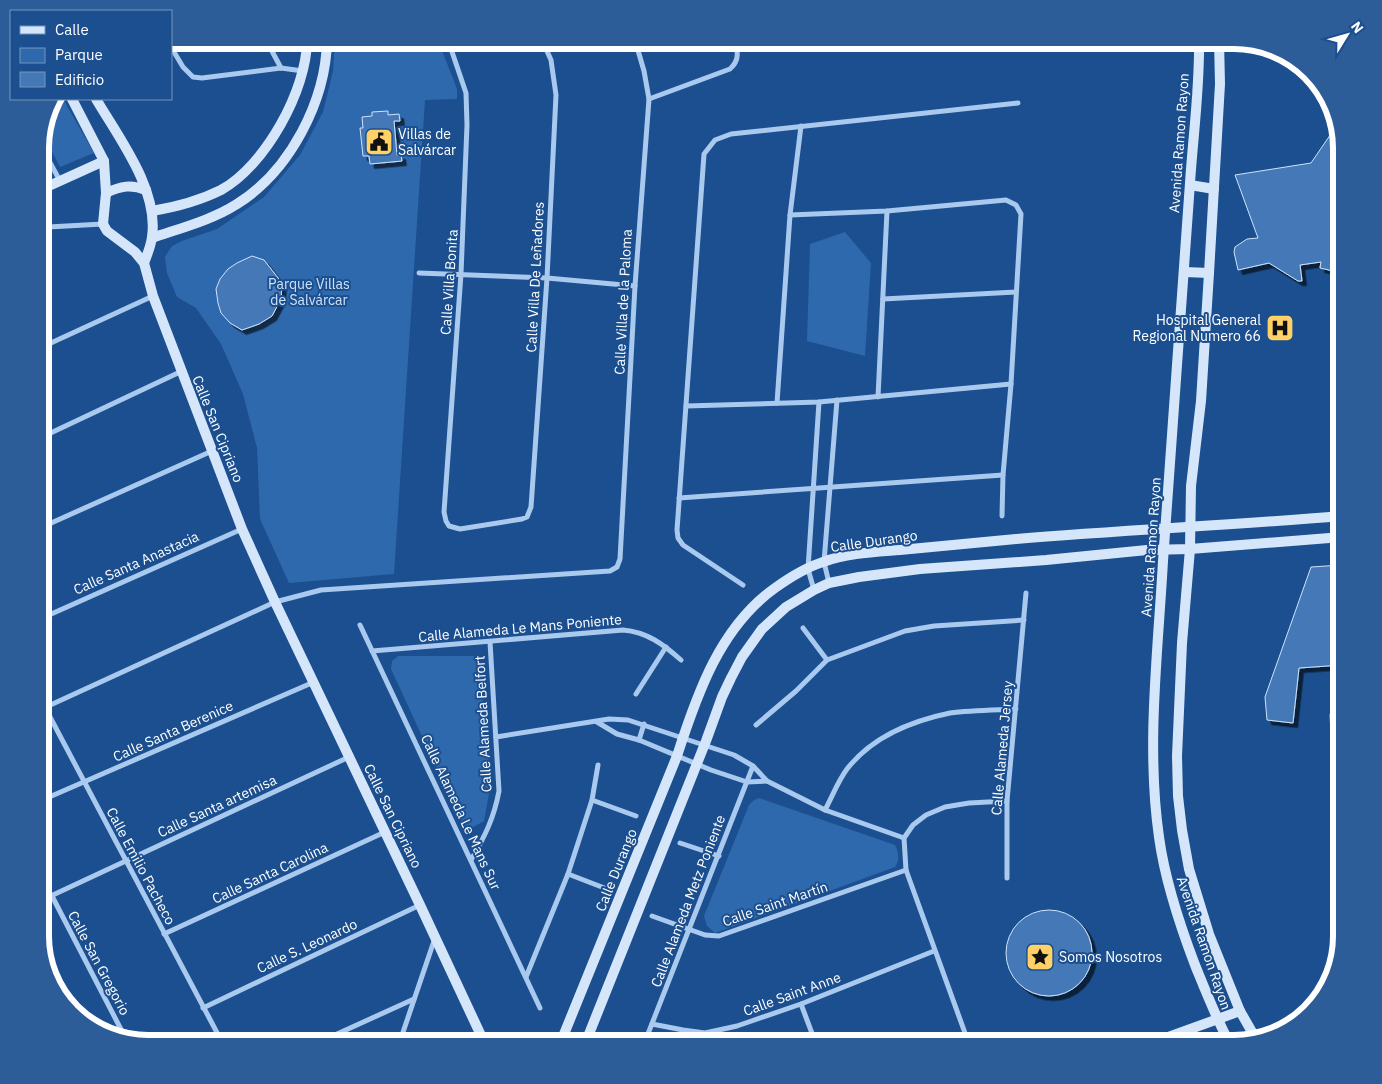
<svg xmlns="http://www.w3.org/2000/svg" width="1382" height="1084" font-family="'IBM Plex Sans',sans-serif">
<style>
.green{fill:#2e69ad}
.building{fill:#4478b7;stroke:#cfe3fa;filter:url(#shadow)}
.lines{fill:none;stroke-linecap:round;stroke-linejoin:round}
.street{stroke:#a9c9ee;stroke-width:5}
.secondary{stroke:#d6e6fa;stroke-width:10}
.labels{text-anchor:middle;stroke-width:4;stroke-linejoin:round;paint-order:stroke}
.poi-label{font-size:14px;fill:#fff;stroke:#1b4f8f;text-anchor:start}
.street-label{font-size:14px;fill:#fff;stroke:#1b4f8f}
.park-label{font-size:14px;fill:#cfe3fa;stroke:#1b4f8f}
.rim{fill:none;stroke:#fff;stroke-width:6}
</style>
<defs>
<filter id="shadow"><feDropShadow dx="4.5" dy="4.5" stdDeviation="0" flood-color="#0009"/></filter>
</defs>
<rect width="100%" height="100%" fill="#1b4f8f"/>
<g class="green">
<path d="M335,40h103l19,49v10l-32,1 -31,474 -105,9 -29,-64 -3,-71 -14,-54 -22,-50 -25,-36 -19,-11 -10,-24 -2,-16 7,-11 10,-5 35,-12 47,-32 36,-42 23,-43 10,-41z"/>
<path d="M52,99h11l31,54 -34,14 -18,-35z"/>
<path d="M845,232l26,31 -6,93 -58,-15 3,-97z"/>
<path d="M398,656h81l12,127 -7,38 -16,9 -6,-7 -71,-154 1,-8z"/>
<path d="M759,798l136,47c4,8 5,15 0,22l-180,66 -8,-7 -3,-10 45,-111 5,-5z"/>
</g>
<g class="building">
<path d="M388,111v4l11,-1 1,7h-6l3,34h4l1,6 -32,3 -1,-8h-6l-3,-28h3l-1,-11 10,-1v-4z"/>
<path d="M1337,125l5,22v132l-13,-9 -9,-2 1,-6 -21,3 2,16h-4l-29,-18 -31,7 -4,-18 1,-5 12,-8 11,-1 -23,-63 76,-12z"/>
<path d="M252,256l12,4 18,23 -1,16 -9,17 -13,8 -17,6 -12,-7 -9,-10 -3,-10 -2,-14 4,-10 8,-10 9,-6z"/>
<path d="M1342,565v100l-43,3 -6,55 -26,-3 -2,-23 46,-130z"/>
<circle cx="1049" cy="953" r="43"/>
</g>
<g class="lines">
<g class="street">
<path d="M266,40l15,28"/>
<path d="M448,40l18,53 1,32 -6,149 -17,238 2,9 3,5 11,3 62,-10 5,-2 4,-10 16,-229 9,-183 -5,-35 -9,-20"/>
<path d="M171,47l12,20 10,10 9,1 79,-10 22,3"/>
<path d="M649,99l81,-30c10,-9 8,-18 4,-29"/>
<path d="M40,144l20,37"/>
<path d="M790,215l97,-4 119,-11 10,5 5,9 -10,170 -8,91 -1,41"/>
<path d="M40,226l8,1 55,-3"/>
<path d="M40,248l4,-5 4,-16"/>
<path d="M419,273l128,5 88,8"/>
<path d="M883,299l133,-7"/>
<path d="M40,348l113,-52"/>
<path d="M878,397l9,-186"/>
<path d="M777,403l13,-188 11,-89"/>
<path d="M686,406l133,-4 192,-18"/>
<path d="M40,438l140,-66"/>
<path d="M679,498l324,-23"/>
<path d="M40,528l172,-77"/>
<path d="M829,583l-5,-21 13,-162"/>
<path d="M743,585l-60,-40 -5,-7 -1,-8 27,-376 11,-14 16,-6 287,-31"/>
<path d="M814,590l-6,-21 11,-167"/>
<path d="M40,619l202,-90"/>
<path d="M360,625l180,383"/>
<path d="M803,628l24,32"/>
<path d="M372,651l251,-21c24,2 40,14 58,30"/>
<path d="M636,694l30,-47"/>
<path d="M40,698l183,346"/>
<path d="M46,707l229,-105 46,-12 289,-19 7,-4 3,-8 15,-273 14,-187 -5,-28 -9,-31"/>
<path d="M597,722l20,12 22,6 72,30 36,12 20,-1"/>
<path d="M756,725l40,-34 31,-31 78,-29 29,-5 90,-6"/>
<path d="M496,737l113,-18 19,1 106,35 19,11 14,15 58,29 79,28"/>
<path d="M639,740l5,-16"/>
<path d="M592,800l44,16"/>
<path d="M40,801l274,-119"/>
<path d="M825,810c7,-13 13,-29 22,-41 25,-32 64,-48 103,-56 21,-3 44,-3 66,-4"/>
<path d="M680,843l39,13"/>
<path d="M1342,846l-3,-3 -7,-128 4,-7 6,-2"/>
<path d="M471,860c14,-24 23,-42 28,-69l-9,-149"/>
<path d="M568,874l39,15"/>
<path d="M1007,878v-77l19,-208"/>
<path d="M52,896l75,145"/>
<path d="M40,901l309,-144"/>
<path d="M652,916l53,19 14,1 187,-66"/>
<path d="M164,934l221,-102"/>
<path d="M526,977l42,-103 24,-74 6,-35"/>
<path d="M801,1004l15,40"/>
<path d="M203,1008l217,-103"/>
<path d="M652,1024l31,6 22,3 32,-7 64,-22 133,-53"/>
<path d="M315,1044l99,-45"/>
<path d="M399,1044l36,-106"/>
<path d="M644,1044l109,-278"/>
<path d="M956,1044l9,-6v-5l-59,-163 -2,-32 9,-13 13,-10 19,-8 24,-4 38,-2"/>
</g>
<g class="secondary">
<path d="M1199,40c1,47 -6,96 -9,143 -8,126 -19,252 -27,378 -5,91 -17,185 -4,276 6,44 20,86 36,128 11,27 21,53 35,79"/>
<path d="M1219,40l1,44 -11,189 -8,128 -10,85 -1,63 -8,94 -5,113 1,40 4,34 7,39 20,65 31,77 16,28"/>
<path d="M72,99l32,62 2,32 -3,31 4,7 28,21 9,11 9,33 89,233 33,73 145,303 65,139"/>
<path d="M96,99c23,39 63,91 56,138 -1,9 -5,18 -8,26"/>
<path d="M1190,185l24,4"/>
<path d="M40,190l64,-29"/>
<path d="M106,193c15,-7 25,-9 40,-3"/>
<path d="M152,211c24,-4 47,-10 69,-21 44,-24 86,-100 86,-150"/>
<path d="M152,238c29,-10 60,-18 85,-34 53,-33 89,-103 90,-164"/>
<path d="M1185,272l24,1"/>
<path d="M560,1044l117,-288c20,-62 43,-129 98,-168 14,-10 32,-21 48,-26 24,-9 52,-10 77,-12 39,-4 77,-7 116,-11 109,-9 217,-14 326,-23"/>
<path d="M585,1044l121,-303 16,-44 9,-19 11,-21 20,-28 24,-22 28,-17 15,-7 30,-6 61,-8 126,-9 101,-10 43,-1 152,-12"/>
<path d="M1149,1044l91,-33"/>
</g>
</g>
<defs>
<symbol id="civic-square" viewBox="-11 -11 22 22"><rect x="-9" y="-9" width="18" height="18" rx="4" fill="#ffd166" stroke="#1b4f8f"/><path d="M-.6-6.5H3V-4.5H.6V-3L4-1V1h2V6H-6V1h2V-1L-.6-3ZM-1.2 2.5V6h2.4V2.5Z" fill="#111"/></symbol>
<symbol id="hospital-square" viewBox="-11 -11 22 22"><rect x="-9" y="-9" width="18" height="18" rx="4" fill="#ffd166" stroke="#1b4f8f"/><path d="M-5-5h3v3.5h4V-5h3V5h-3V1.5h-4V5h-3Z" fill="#111"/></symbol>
<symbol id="sight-square" viewBox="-11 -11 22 22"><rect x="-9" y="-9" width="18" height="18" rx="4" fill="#ffd166" stroke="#1b4f8f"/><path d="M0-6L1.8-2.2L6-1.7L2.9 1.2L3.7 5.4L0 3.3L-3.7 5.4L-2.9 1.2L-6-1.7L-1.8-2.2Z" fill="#111"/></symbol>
</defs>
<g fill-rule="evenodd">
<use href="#civic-square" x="363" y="126" width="32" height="32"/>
<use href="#hospital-square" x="1264" y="312" width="32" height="32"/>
<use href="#sight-square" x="1024" y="941" width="32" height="32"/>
</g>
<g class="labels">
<g class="poi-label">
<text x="398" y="139">Villas de<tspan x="398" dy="16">Salvárcar</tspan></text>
<text x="1261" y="325" text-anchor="end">Hospital General<tspan x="1261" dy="16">Regional Numero 66</tspan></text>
<text x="1059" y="962">Somos Nosotros</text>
</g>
<g class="street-label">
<text transform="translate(1179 143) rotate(-86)" y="5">Avenida Ramon Rayon</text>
<text transform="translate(535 277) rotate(-87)" y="5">Calle Villa De Leñadores</text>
<text transform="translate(449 282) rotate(-86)" y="5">Calle Villa Bonita</text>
<text transform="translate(623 302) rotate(-87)" y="5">Calle Villa de la Paloma</text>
<text transform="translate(218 429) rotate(68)" y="5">Calle San Cipriano</text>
<text transform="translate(874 541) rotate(-8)" y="5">Calle Durango</text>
<text transform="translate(1151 547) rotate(-86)" y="5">Avenida Ramon Rayon</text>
<text transform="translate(136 563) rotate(-24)" y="5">Calle Santa Anastacia</text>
<text transform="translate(520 628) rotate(-5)" y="5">Calle Alameda Le Mans Poniente</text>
<text transform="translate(483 724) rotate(-93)" y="5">Calle Alameda Belfort</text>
<text transform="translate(173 731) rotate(-24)" y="5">Calle Santa Berenice</text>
<text transform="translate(1002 748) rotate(-85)" y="5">Calle Alameda Jersey</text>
<text transform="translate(217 806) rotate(-25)" y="5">Calle Santa artemisa</text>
<text transform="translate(461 812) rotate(65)" y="5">Calle Alameda Le Mans Sur</text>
<text transform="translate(393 816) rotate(64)" y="5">Calle San Cipriano</text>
<text transform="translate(141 866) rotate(62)" y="5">Calle Emilio Pacheco</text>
<text transform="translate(616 870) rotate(-68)" y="5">Calle Durango</text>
<text transform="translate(270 873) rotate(-25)" y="5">Calle Santa Carolina</text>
<text transform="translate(688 901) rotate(-69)" y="5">Calle Alameda Metz Poniente</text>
<text transform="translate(775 904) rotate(-19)" y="5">Calle Saint Martín</text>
<text transform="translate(1204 943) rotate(71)" y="5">Avenida Ramon Rayon</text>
<text transform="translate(307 946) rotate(-25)" y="5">Calle S. Leonardo</text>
<text transform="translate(99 963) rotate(62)" y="5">Calle San Gregorio</text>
<text transform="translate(792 994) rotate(-20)" y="5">Calle Saint Anne</text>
</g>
<g class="park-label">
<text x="309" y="289">Parque Villas<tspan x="309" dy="16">de Salvárcar</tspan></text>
</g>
</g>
<path d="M0 0H1382V1084H0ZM148 49H1234A99 99 0 0 1 1333 148V936A99 99 0 0 1 1234 1035H148A99 99 0 0 1 49 936V148A99 99 0 0 1 148 49Z" fill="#2d5d98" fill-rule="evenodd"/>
<path class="rim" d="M148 49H1234A99 99 0 0 1 1333 148V936A99 99 0 0 1 1234 1035H148A99 99 0 0 1 49 936V148A99 99 0 0 1 148 49Z"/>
<rect x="10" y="10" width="162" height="90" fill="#1b4f8f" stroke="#7695bc"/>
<rect x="20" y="26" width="25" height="8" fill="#d6e6fa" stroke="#7695bc"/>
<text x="55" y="35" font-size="15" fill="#ffffff">Calle</text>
<rect x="20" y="48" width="25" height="15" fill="#2e69ad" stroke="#7695bc"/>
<text x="55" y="60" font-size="15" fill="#ffffff">Parque</text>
<rect x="20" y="72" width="25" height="15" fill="#4478b7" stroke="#7695bc"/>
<text x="55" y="85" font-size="15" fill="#ffffff">Edificio</text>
<g transform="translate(1347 35) rotate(53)" stroke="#1b4f8f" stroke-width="4" paint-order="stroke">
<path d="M0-4L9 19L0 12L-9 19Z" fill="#ffffff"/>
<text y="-8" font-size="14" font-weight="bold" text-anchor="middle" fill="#ffffff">N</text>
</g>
</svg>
